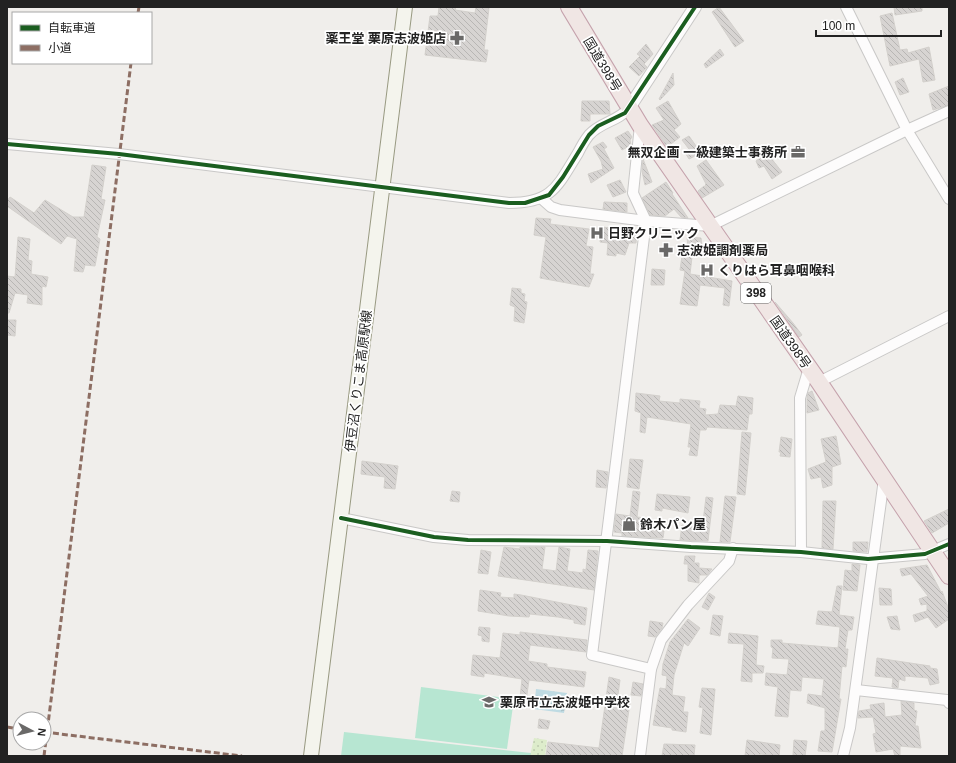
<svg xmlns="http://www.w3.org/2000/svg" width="956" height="763" font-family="Helvetica,'Noto Sans JP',sans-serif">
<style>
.grass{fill:url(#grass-dots)}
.pitch{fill:#b7e6d2}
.water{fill:url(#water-ripples)}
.building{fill:url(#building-back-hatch);stroke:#d3d0cc}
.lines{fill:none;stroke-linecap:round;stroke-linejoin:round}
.minor-casing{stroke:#c9c8c7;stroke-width:12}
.tertiary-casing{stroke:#c9c8c7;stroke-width:14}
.secondary-casing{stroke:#999a82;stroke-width:16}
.trunk-casing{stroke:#c5a2ac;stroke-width:18}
.minor{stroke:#fdfcfc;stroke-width:10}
.tertiary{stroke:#fdfcfc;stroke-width:12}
.secondary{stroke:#f4f4ed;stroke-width:14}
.trunk{stroke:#f0e6e4;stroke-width:16}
.quiet{stroke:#8d6e63;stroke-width:3;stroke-dasharray:6 3;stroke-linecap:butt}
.cycleway-casing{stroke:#fff;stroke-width:6}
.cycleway{stroke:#1b5e20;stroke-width:4}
.labels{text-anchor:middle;stroke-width:3.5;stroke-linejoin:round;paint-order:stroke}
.shield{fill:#fff;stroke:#646464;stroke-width:1}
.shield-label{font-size:12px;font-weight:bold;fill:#222}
.poi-label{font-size:13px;font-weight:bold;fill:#222;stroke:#fff;text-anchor:start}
.street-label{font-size:13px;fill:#222;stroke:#fff}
</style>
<defs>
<pattern id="grass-dots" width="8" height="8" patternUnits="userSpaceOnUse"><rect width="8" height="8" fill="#ddeccb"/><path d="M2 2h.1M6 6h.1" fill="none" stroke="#bdcaae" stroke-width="1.8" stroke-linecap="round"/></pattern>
<pattern id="water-ripples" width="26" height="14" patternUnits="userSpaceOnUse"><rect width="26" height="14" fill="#bfdbe3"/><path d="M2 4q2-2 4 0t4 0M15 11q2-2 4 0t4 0" fill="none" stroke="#a4bcc2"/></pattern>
<pattern id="building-back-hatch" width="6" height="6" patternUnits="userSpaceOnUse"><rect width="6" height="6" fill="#d7d4d2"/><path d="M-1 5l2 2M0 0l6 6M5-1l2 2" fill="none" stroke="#b8b6b4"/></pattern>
</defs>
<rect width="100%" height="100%" fill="#f0eeeb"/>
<path class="grass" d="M534,738l13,2 -2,16h-15z"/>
<g class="pitch">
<path d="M421,687l93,12 -7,50 -92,-11z"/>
<path d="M344,732l187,21 -1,3h-189z"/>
</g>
<path class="water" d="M536,689l31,4 -3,20 -30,-4z"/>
<g class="building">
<path d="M439,7h17l-1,3 20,3 1,-6 13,1 -5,42h4l-2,12 -61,-7 5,-39h8z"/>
<path d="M719,7l25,34 -9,6 -23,-35z"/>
<path d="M894,7h28v4l-27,4z"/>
<path d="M892,13l8,37 7,-1 1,4 21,-6 6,33 -12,2 -4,-23 -29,7 -10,-50z"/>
<path d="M646,44l7,10 -9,10 3,3 -8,9 -10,-9 11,-11 -3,-2z"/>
<path d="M720,49l4,6 -18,13 -2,-4z"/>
<path d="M673,73l1,12 -14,15 -1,-1z"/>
<path d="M903,78l6,14 -9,3 -5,-13z"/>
<path d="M949,86v19l-16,5 -4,-16z"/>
<path d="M582,101h27l1,13h-20v7h-9z"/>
<path d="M668,101l13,23 -7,6 6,7 -13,10 -15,-22 12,-5 -8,-12z"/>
<path d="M628,131l4,6 -2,3 1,5 -9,5 -7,-12z"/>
<path d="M689,136l12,17 -12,6 -5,-8 5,-2 -7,-9z"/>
<path d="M603,142l4,5 -3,2 10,19 -23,15 -3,-9 15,-5 -2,-8 -8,-14z"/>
<path d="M767,153l15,19 -10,7 -8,-13 -5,2 -3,-7z"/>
<path d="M643,159l9,23 -7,3 -3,-14z"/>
<path d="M706,160l18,25 -22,13 -4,-7 6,-5 3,2 -2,-3 1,-1 -9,-18z"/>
<path d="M92,165l14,2 -5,32 4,1 -8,37 3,2 -5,27 -10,-1 -2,7 -9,-1 3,-32 -10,-3 -6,8 -54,-38v-5l3,-4 24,16 11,-13 28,17h11z"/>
<path d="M620,180l6,12 -13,5 -6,-12z"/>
<path d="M666,182l7,11 -1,1 16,24 -7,-1 -7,-8 -9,7 -15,-1 -8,-17z"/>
<path d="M604,202l23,1v9l-24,-3z"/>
<path d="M536,218l15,1 -1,5 39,5 -3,17 7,1 -3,27h4l-5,13 -49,-9 6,-41 -12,-2z"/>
<path d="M602,227l35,4 -1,12h-7l-4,12 -9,-2v3l-9,-1 1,-12 -8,-1z"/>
<path d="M18,237l12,2 -2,21 4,1 -1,13 17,3 -2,10 -4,-1v19l-15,-2 1,-8 -13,-2 -6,20h-2v-37l8,1z"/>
<path d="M687,237l14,1 1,10h-14z"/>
<path d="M682,256l10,1 -2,17 42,7 -3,25 -6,-1 2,-17 -25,-3 -3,21 -17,-2 5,-33 -5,-1z"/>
<path d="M652,269l13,1 -1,15h-13z"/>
<path d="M512,288l9,1v4l4,1 -1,7 3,1 -3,21 -10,-2 1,-14 -5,-2z"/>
<path d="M775,302l18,21 9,12 -3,2z"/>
<path d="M7,320h9l-1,16 -8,-1z"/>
<path d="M812,391l7,19 -12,3v-14l1,-6z"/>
<path d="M636,393l24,3 -1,5 21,2v-4l20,2 -1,7 7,1 -1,6 13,-1 2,-9 16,1 2,-10 15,2 -1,16h-3l-2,16 -40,-3 -1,3h-6l-3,26 -8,-1 2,-8h-3l3,-23 -44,-7 -2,16 -5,-1 1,-19 -6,-2z"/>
<path d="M742,432l9,1 -6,62 -8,-1z"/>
<path d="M836,436l5,28 -9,3v18l-9,3 -2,-11 -10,2 -3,-10 18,-7 -5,-23z"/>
<path d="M781,437l11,2 -2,18 -10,-1 1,-4h-2z"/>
<path d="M630,459l13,1 -4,29 -12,-2z"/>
<path d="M362,461l36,5 -3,23 -11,-1 1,-11 -24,-3z"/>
<path d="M597,470l11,2 -2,16 -10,-1z"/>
<path d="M452,491l8,1 -1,10 -9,-1z"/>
<path d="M633,491l7,1 -3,25 15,2 -1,10 13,2 -1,7 -41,-2v-3l-8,-1 2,-18 14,2z"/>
<path d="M657,494l33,3 -2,16 -26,-5v3l-7,-1z"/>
<path d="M725,496l11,1 -6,45h-10z"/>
<path d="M706,497l7,1 -5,43 -28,-1 2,-15 19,3v-7l2,1z"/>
<path d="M823,501h13l-3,48 -11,-1z"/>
<path d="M949,509v14l-17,10 -8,-12z"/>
<path d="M853,542h15l-1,10 -14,-1z"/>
<path d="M504,547l16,2v-2h25l-3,22 14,2 3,-24 11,2 -3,22 16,2v-4l3,1 2,-20 10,1 -4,39 -96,-14z"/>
<path d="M481,550l10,2 -3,22 -10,-1z"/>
<path d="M685,556h10l-1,7h5v5l13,1 -5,6h-8v8l-11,-2v-17h-4z"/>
<path d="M852,564l8,1 -3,26 -14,-1 2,-20 7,1z"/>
<path d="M927,565l14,27 1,-1 7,19v9l-13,9 -8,-11 -13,5 -2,-7 14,-4v-7l-6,1 -2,-6 9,-3 -17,-22 -9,2 -2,-7z"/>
<path d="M837,586h5l-3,29 15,2 -2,13h-4l-3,19h3l-2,18 -4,-1 -3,33h2l-9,53 -14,-1 3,-20h4v-23l-18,-5 1,-9 14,2 2,-17 -22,-2 -1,14 -11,-1 -2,27 -13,-1 3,-29 -13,-2 1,-12 21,2 2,-16 -17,-1 1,-10 -2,-1v-7h11v3l56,5 2,-21 -24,-3 2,-13 14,1z"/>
<path d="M879,588l12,1 1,16h-12z"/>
<path d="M480,590l21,3 -1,4 14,1v-4l7,1 66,13 -2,17 -11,-2v-3l-16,-3 -28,-3 -1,3 -20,-1 -31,-5z"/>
<path d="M709,593l6,4 -7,13 -6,-3z"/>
<path d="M713,615l10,1 -3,20 -10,-2z"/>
<path d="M897,616l3,14 -9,-1 -4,-12z"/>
<path d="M688,619l12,9 -12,18 -4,-3 -10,32 -2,20 13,2 -2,15h5l-2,20 -14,-2v-2l-19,-3 7,-37 6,1 1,-13 -5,-1 1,-11 7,-22z"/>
<path d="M650,621l13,2 -1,5 -7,9 -7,-1z"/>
<path d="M479,627l11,1 -1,14 -7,-1v-5l-4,-1z"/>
<path d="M520,632l67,8 -1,12 -56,-7 -2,16 19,3v3l39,5 -2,15 -55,-7 -4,28 -6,-1 3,-28 -38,-6v4l-13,-2 2,-20 27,3 3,-25 17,2z"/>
<path d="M729,633l29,3 -2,29 8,1 -1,7h-11v9l-11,-1 3,-37 -16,-1z"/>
<path d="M877,658l53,8v2l7,1 2,14 -9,2 -2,-7 -23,-2v5l-6,-2 -1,9 -6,-1 1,-9 -18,-2z"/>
<path d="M609,677l11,3 -3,22 13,1 -8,53h-76l2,-14 51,6z"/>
<path d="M633,682l10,2 -2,12 -10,-1z"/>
<path d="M702,688l13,1 -4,46 -11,-2 3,-25 -4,-1z"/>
<path d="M901,701l13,2v7l3,1 -2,15h3l3,22 -21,-2v10h-5l-2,-7 -17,3 -3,-18 3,-1 -3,-16 -15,1 1,-7 12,-2 -1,-4 14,-2 1,14 17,-2z"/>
<path d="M539,719l11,2 -2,8 -10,-1z"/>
<path d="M747,740l33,5 -1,11 -19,-2v2h-15z"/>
<path d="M794,740l13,1 -2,15 -12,-1z"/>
<path d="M664,744l31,1 -1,11h-32z"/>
</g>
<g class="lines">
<defs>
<g id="minor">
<path d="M846,7l61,123 42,69"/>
<path d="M640,125l-7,68 13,28 -54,434 59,14"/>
<path d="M7,144l112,10 390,49c43,0 48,-16 69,-50 3,-6 7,-13 11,-18 11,-13 30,-14 40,-27"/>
<path d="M542,199l9,8 9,3 86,11 64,5 197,-96 42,-19"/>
<path d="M819,382l130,-66"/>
<path d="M341,518l93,19 34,3 139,1 84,6 110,5 67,7 57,-5 24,-10"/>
<path d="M801,552l-1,-154 9,-30"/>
<path d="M856,690l91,10 2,3"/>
<path d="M640,756l11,-87 10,-29 27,-35 41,-44 4,-13"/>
<path d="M843,756l7,-28 34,-249"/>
</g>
<path id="tertiary" d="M629,108l66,-101"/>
<path id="secondary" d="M311,756l94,-749"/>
<path id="trunk" d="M569,7l71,118 179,257 130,194"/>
</defs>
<use href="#minor" class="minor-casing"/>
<use href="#tertiary" class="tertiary-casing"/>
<use href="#secondary" class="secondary-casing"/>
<use href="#trunk" class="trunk-casing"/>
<use href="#minor" class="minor"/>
<use href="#tertiary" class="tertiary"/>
<use href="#secondary" class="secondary"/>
<use href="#trunk" class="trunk"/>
<g class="quiet">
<path d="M138,13l1,-6"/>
<path d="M7,727l13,2"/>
<path d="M44,732l198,24"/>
<path d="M44,756l87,-693"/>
</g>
<defs>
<g id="cycleway">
<path d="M7,144l112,10 390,49h16l24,-8 14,-18 26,-42 9,-9 27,-13 70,-106"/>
<path d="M341,518l93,19 34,3 139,1 84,6 110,5 67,7 57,-5 24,-10"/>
</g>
</defs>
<use href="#cycleway" class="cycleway-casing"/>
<use href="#cycleway" class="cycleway"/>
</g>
<defs>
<symbol id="pharmacy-bare" viewBox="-9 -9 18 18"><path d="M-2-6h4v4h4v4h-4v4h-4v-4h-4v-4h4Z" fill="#6a6968" stroke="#fff" stroke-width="2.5" paint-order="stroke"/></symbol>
<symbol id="office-bare" viewBox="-9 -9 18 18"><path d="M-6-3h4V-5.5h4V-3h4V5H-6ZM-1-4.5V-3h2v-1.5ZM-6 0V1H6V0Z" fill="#6a6968" stroke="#fff" stroke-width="2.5" paint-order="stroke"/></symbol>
<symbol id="hospital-bare" viewBox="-9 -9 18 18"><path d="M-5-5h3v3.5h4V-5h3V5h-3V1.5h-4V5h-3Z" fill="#6a6968" stroke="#fff" stroke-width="2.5" paint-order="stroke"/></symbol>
<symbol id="shop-bare" viewBox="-9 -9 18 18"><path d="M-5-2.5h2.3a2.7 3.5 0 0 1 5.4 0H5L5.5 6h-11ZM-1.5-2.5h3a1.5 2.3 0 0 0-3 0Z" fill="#6a6968" stroke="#fff" stroke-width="2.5" paint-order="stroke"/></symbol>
<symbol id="school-bare" viewBox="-9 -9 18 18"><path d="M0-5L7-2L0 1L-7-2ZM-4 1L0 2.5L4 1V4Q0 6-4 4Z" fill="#6a6968" stroke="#fff" stroke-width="2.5" paint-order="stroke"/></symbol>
</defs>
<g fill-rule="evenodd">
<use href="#pharmacy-bare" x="447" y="28" width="20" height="20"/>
<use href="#office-bare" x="788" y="142" width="20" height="20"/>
<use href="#hospital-bare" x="587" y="223" width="20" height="20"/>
<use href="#pharmacy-bare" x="656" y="240" width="20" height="20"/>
<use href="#hospital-bare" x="697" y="260" width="20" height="20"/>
<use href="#shop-bare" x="619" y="514" width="20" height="20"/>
<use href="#school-bare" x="479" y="692" width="20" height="20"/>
</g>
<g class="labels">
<rect class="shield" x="741" y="283" width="30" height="20" rx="3"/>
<g class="shield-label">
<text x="756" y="297">398</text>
</g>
<g class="poi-label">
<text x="446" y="43" text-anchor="end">薬王堂 栗原志波姫店</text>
<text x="787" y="157" text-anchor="end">無双企画 一級建築士事務所</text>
<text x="608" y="238">日野クリニック</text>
<text x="677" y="255">志波姫調剤薬局</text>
<text x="718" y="275">くりはら耳鼻咽喉科</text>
<text x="640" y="529">鈴木パン屋</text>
<text x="500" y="707">栗原市立志波姫中学校</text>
</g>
<g class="street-label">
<text transform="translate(603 64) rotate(59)" y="5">国道398号</text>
<text transform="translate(791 342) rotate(55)" y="5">国道398号</text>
<text transform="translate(358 381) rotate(-83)" y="5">伊豆沼くりこま高原駅線</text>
</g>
</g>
<rect width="956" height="763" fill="none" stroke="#222222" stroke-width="16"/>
<rect x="12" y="12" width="140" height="52" fill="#ffffff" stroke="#a7a7a7"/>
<rect x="20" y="25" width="20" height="6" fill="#1b5e20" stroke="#a7a7a7"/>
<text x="48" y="32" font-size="12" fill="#222222">自転車道</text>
<rect x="20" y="45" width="20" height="6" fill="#8d6e63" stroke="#a7a7a7"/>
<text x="48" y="52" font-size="12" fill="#222222">小道</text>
<g transform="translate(32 731) rotate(97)"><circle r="19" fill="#ffffff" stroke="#a7a7a7"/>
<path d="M0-3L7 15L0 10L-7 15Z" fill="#6a6968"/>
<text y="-6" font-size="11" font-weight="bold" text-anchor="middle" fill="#222222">N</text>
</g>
<path d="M816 30v6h125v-6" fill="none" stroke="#222222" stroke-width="2"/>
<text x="822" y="30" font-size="12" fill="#222222" stroke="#ffffff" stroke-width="3" paint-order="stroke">100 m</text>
</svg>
